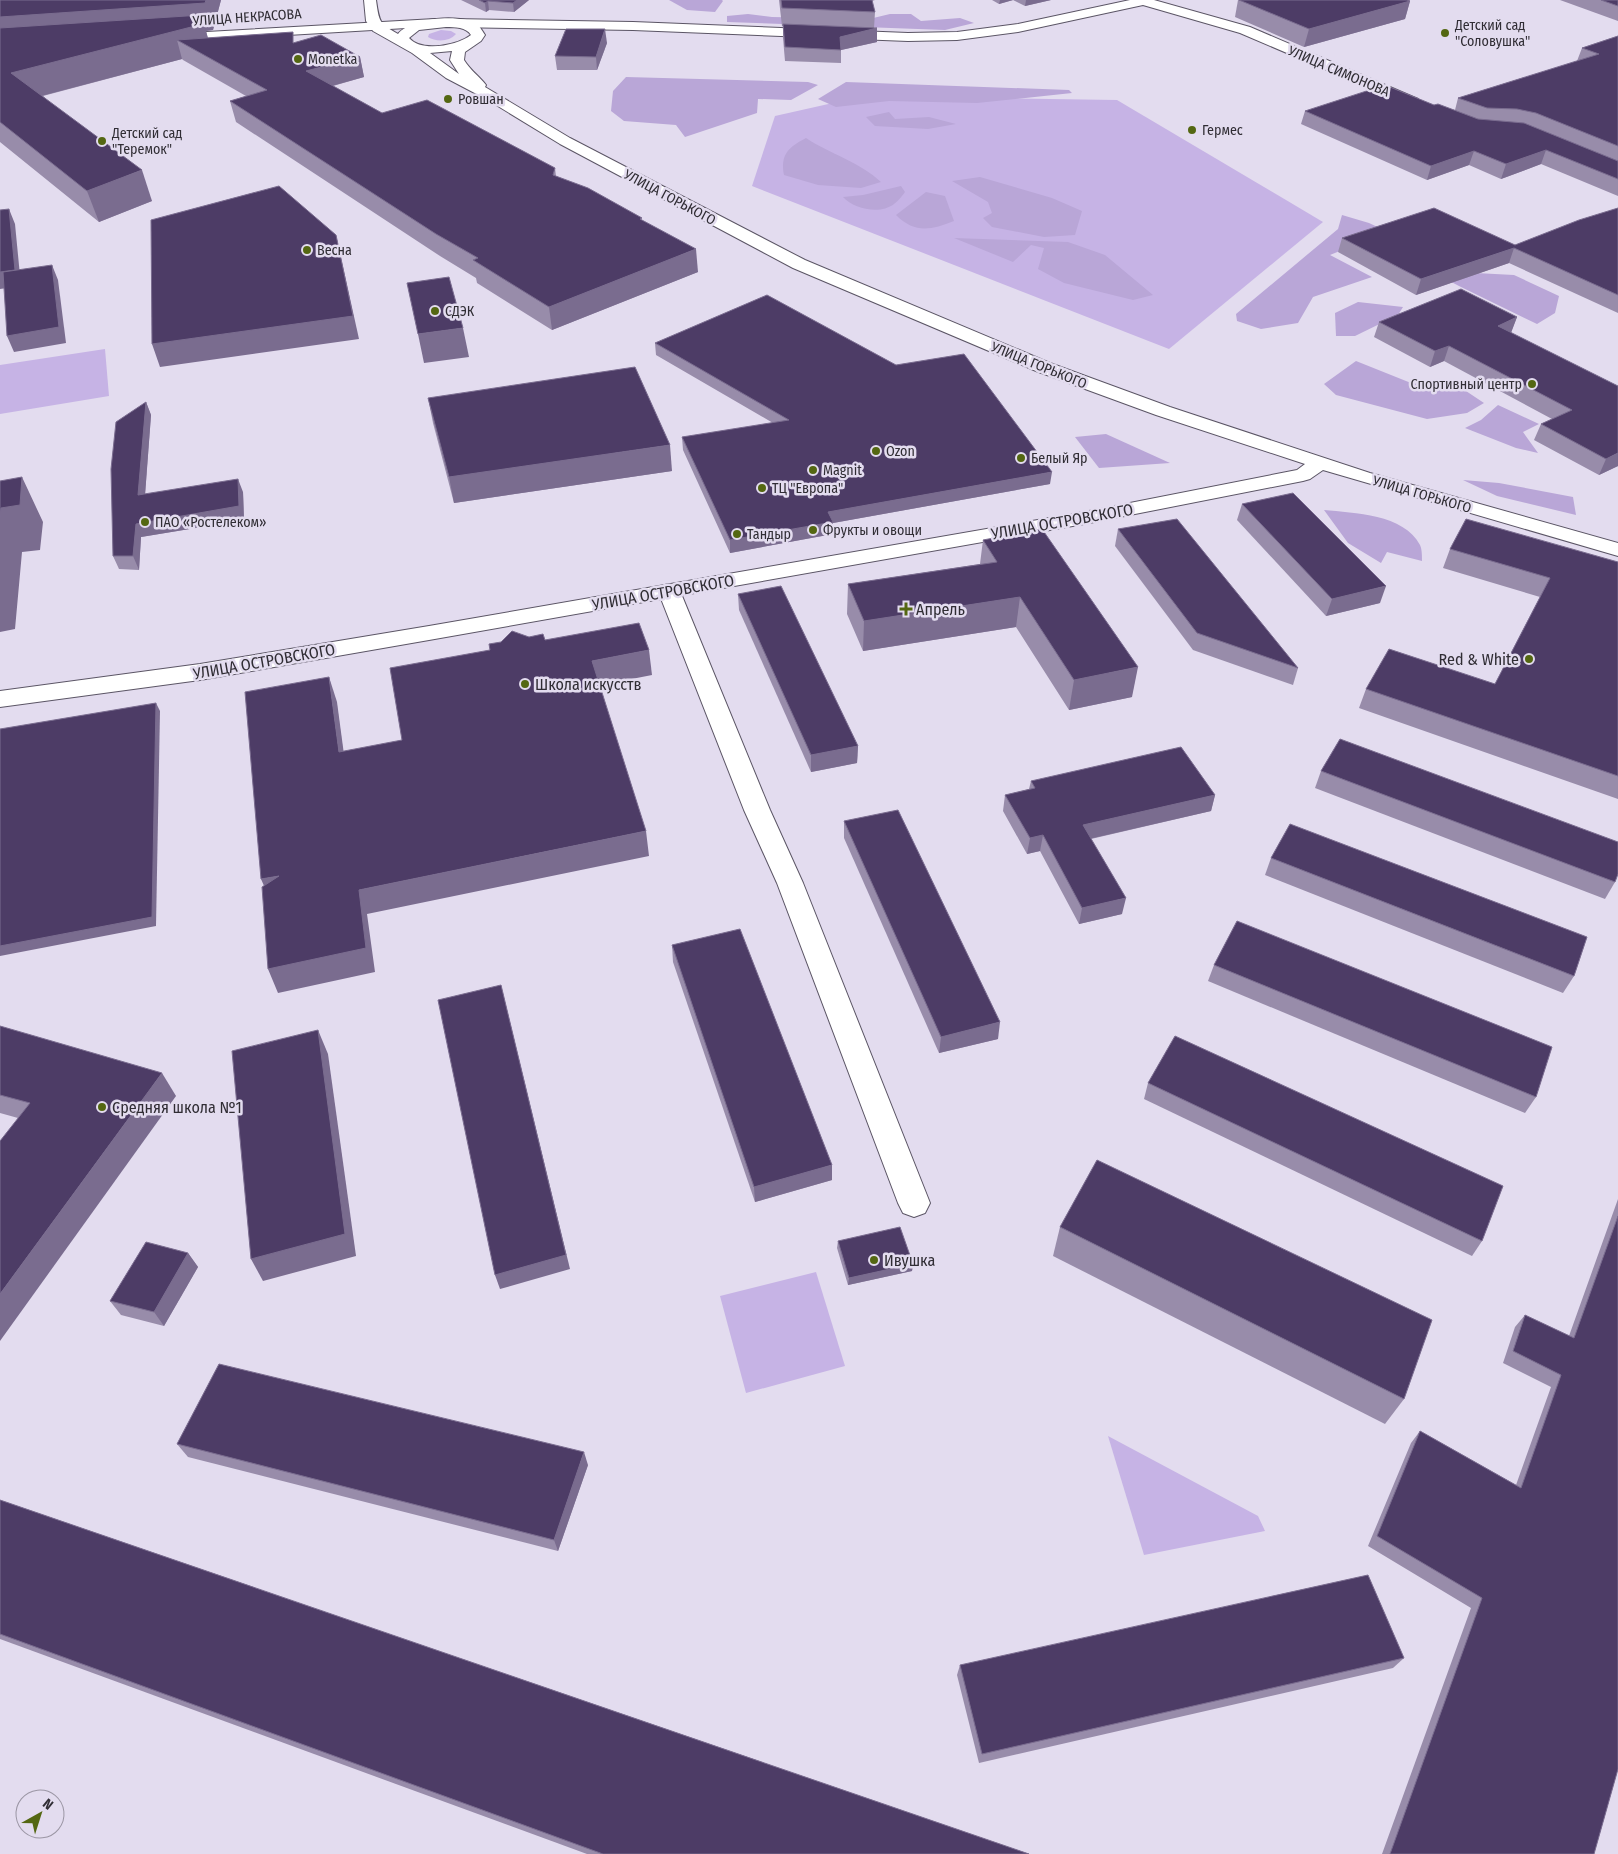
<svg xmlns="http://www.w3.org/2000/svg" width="1618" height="1854" font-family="'Fira Sans Condensed',sans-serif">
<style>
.green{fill:#c6b3e5}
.forest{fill:#b9a6d7}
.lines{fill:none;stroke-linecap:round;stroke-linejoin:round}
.minor-casing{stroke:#5b5565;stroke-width:2}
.tertiary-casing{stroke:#5b5565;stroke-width:2}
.minor{fill:#fff;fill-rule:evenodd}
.tertiary{fill:#fff;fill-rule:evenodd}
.wall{fill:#988caa}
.shaded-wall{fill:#7a6c8f}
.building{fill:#4d3c66;stroke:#7a6c8f}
.poi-dot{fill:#546712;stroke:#e3dcef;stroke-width:2}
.labels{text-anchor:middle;stroke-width:5;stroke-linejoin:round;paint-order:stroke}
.far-street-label{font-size:14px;fill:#302d34;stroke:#e3dcef}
.far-poi-label{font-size:14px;fill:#302d34;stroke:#e3dcef;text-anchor:start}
.street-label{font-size:16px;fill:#302d34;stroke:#e3dcef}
.poi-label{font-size:16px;fill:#302d34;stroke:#e3dcef;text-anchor:start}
</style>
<rect width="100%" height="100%" fill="#e3dcef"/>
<g class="green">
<path d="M441,30l10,1 5,3c-7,8 -20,8 -28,3l1,-3z"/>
<path d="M864,96l253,4 206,122 -154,127 -417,-163 23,-70z"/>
<path d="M105,349l4,47 -109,18v-49z"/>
<path d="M816,1272l29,94 -99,27 -26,-97z"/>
<path d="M1108,1436l150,80 7,15 -121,24z"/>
</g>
<g class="forest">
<path d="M669,0h53l1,1 -8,11 -28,-2z"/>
<path d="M748,14l24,3 97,2 21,-5h21l10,7 39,-3 14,5 -29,7 -218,-8v-6z"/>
<path d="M626,77l182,5 10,3 -27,15 -33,-1 -1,14 -72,24 -9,-12 -52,-4 -13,-10 2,-20z"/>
<path d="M846,82l223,8 3,3 -95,10 -88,-2 -53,6 -18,-8z"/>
<path d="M889,112l6,7 34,-2 27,7 -28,5 -53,-3 -9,-9z"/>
<path d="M806,138c24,16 54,24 75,44l-20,6 -43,-3 -34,-10c-4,-21 5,-28 22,-37z"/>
<path d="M980,177l72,21 30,13 -7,24 -31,2 -52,-10 -9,-9 9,-5 -4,-11 -36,-21z"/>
<path d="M901,186l4,6c-3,4 -7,9 -11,12 -14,11 -40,5 -51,-7l20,-2z"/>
<path d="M926,192l19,4 9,25c-23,9 -39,13 -58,-6z"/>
<path d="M1342,215l27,8 107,50 38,2 45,21 -4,17 -18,11 -78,-38 -90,-47 -39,16 42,22 -59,20 -15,26 -37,6 -24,-8 -1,-7 102,-85z"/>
<path d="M954,238l114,4 37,13 48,40 -20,5 -69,-17 -26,-14 6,-21 -13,-3 -18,17z"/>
<path d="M1358,302l45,5 -5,8 -43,21h-19l-1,-23z"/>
<path d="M1356,361l55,22 52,6 21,14 -17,10 -40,6 -91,-24 -12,-11z"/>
<path d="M1498,405l41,19 -16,8 15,21 -22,-5 -51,-20 16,-8z"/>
<path d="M1106,434l64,29 -71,5 -24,-31z"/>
<path d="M1463,480l36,3 74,14 3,18 -79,-19z"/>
<path d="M1324,510c30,3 80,4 96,35 2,4 2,11 2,16l-35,-9 -6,11 -33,-20z"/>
</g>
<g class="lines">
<defs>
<g id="minor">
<path d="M1130,0h24l96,27 168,72 2,3 -2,3h-10l-168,-72 -97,-28 -125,27 -61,8 -49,1 -275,-11 -181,-3 -6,-4 6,-4 181,3 275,11 49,-1 61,-8z"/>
<path d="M435,19l6,4 -1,3 -269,16 -7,-4 7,-4z"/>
<path d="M669,584l8,2 3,5 90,219 33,73 127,320 -5,10 -11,4 -11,-4 -5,-10 -121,-320 -33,-73 -86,-219 3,-5z"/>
</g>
<path id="tertiary" d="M364,0h12c3,22 3,23 22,34 13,-16 63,-21 80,-9 2,2 5,7 7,10l-4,6 -16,11 -1,8c6,10 15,16 22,25l-1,2 85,51 235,122 245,103 120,44 200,66 248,70v13l-295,-86 -13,9 -7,2 -219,43 -655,116 -229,40 -200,27v-16l200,-27 229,-38 655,-114 213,-42 8,-6 -149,-49 -120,-44 -243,-103 -233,-124 -72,-44 -42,-22 -34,-25 -39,-22 -7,-10zM446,27c9,0 20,0 25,8 -13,10 -49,18 -62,3l10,-8zM452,51l-2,9 9,14 -29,-21z"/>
</defs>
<use href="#minor" class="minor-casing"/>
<use href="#tertiary" class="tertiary-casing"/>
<use href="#minor" class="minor"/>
<use href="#tertiary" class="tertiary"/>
</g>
<g class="wall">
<path d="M0,0h221l-8,30 -7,1 2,7 87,5 65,14 4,20 -31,9 49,27 173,55 1,8 86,44 56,52 -146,58 -75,-47 -1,-5 -36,-22 -204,-134 -6,-21 16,-5 -63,-36 -1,-1 -139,37 109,105 -53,21 -99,-80z"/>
<path d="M461,0h68l-15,12 -25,-2 -3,2z"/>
<path d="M779,0h96l-3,1 3,11 -1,16 3,14 -36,8v13l-56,-2 -2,-23v-12h-1z"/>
<path d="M992,0h59l-26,6 -12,-6 -14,4z"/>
<path d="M1238,0l172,1 -5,18 -101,28 -69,-30z"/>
<path d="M1560,0h58v21z"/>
<path d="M1618,36v160l-77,-32 -40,15 -32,-14 -42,15 -126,-56 4,-13 129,-6 21,5 3,-12 119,-37 5,-13z"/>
<path d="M607,43l-10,27h-40l-2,-14z"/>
<path d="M1618,208v105l-109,-50 -93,32 -78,-43 4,-14 173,7z"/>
<path d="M1517,317l-6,15 107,134 -19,9 -65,-35 7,-16 11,-5 -108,-58 -14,6 -56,-30 5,-15z"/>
<path d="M655,343l395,141 -217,39v11l-103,19 -47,-103 -1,-13 91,-14 -117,-68z"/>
<path d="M428,398l244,73 -218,32 -21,-80z"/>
<path d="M146,402l5,13 -6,79 98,-2 1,28 -103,17 -2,33 -20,-1 -6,-13z"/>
<path d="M1242,504l138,99 -54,13 -89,-96z"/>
<path d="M1118,529l180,139 -5,17 -100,-35 -78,-104z"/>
<path d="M983,540l149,157 -63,13 -53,-83 -153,24 -16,-37 1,-30 132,-20z"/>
<path d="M1450,549l168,13v237l-259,-91 7,-19 129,-5 45,-87 -97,-29z"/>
<path d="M738,594l120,152 -1,17 -46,9 -72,-162z"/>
<path d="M1321,771l294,111 -10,17 -290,-111z"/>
<path d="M1031,781l184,14 -4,16 -120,28 31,75 -43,10 -39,-73 -13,3 -24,-43 2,-16 24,-6z"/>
<path d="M844,821l154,218 -59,14 -95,-215z"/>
<path d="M1271,858l303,118 -11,17 -298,-118z"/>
<path d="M672,945l160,235 -77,22 -82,-240z"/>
<path d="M1214,965l322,132 -11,16 -317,-132z"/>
<path d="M0,1026l176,70 -158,22 -18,-5z"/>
<path d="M1148,1083l334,158 -10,15 -328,-157z"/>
<path d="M1618,1199v570l-24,85h-212l89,-246 -103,-62 43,-103 9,-12 96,54 35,-98 -48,-24 12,-36 10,-12 44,21z"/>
<path d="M1060,1227l344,172 -19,25 -332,-168z"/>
<path d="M838,1241l75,23 -1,7 -64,14 -11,-37z"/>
<path d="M188,1253l10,14 -34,59 -43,-11 -11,-14z"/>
<path d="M177,1444l411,21 -30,86 -370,-94z"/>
<path d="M0,1500l1029,354h-442l-587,-215z"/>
<path d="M1404,1658l-11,10 -414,95 -22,-88 3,-10z"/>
</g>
<g class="shaded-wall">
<path d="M206,0h15l-8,30 -7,1 3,12 -32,-3 5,19 -160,42 -22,-56v-28z"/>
<path d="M517,0h12l-15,12 -1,-9z"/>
<path d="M1000,0h13l-14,4z"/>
<path d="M1026,0h25l-26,6z"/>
<path d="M488,1l1,9 -3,2 -1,-9z"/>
<path d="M1410,1l-5,18 -101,28 5,-18z"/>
<path d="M877,28v14l-36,8 -1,-13z"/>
<path d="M605,29l2,14 -10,27 -1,-13z"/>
<path d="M360,57l4,20 -54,15 -4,-21z"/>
<path d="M1546,150l-5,14 -40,15 5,-15z"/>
<path d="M1474,151l-5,14 -42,15 4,-14z"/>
<path d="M142,170l10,31 -53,21 -12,-31z"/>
<path d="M9,209l6,15 6,62 -21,3v-17z"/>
<path d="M336,235l23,104 -199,28 -8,-23z"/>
<path d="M1514,248l-5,15 -93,32 5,-16z"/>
<path d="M696,249l2,23 -146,58 -3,-23z"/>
<path d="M52,265l6,15 8,63 -52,9 -7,-16z"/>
<path d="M1517,317l-6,16 -13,-7z"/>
<path d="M463,328l6,29 -45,6 -6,-29z"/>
<path d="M1449,346l-5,15 -14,6 5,-16z"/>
<path d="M146,402l5,13 -7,94 -6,-14z"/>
<path d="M670,445l2,26 -218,32 -5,-26z"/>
<path d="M1618,453v13l-19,9 7,-16z"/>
<path d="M1052,472l-2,12 -217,39v11l-103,19v-13l98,-28z"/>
<path d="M22,477l21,45 -3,28 -18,2 -7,77 -15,3v-113l1,-11z"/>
<path d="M238,479l5,13 1,28 -103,17 -2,33 -6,-14 3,-32z"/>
<path d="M1386,586l-6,17 -54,13 6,-17z"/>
<path d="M1020,597l-4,30 -153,24 1,-30z"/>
<path d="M649,650l3,25 -56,11 -4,-25z"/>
<path d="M1138,667l-6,30 -63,13 5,-30z"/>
<path d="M329,677l8,25 10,75 -8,-25z"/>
<path d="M156,703l4,8 -4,215 -156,30v-10z"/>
<path d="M858,746l-1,17 -46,9v-17z"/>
<path d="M1215,795l-4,16 -131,30 3,-16z"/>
<path d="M646,831l3,25 -282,58 8,58 -97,21 -10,-24 91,-79z"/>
<path d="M1043,835l-3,16 -13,3 3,-16z"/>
<path d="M279,876l-7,28 -11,-25z"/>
<path d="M1126,898l-4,16 -43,10 3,-16z"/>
<path d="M501,985l69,284 -70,20 -5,-14z"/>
<path d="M1000,1022l-2,17 -59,14 2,-16z"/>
<path d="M318,1030l10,24 28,202 -93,25 -12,-22z"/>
<path d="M162,1073l14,23 -176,245v-47z"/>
<path d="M832,1165v15l-77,22 -1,-15z"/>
<path d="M188,1253l10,14 -34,59 -10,-14z"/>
<path d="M913,1264l-1,7 -64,14 1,-7z"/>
<path d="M584,1452l4,13 -30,86 -4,-11z"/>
</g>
<g class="building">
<path d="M0,0h206l-1,3 -205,14z"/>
<path d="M479,0h38l-4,3 -25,-2 -3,2z"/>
<path d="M781,0h91l3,12 -93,-4z"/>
<path d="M1239,0h168l3,1 -101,28z"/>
<path d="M1601,0h17v6z"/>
<path d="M202,15l-3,10 -188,48 131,97 -55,21 -87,-69v-94z"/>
<path d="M783,24l94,4 -37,9 1,13 -56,-3z"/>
<path d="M566,29h39l-9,28 -41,-1z"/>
<path d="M293,32v11l28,-8 39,22 -54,14 76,42 45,-13 128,68 -2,7 35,13 54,30 -2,1 56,30 -147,58 -76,-47 5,-2 -42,-24 -206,-133 37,-11 -90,-50z"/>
<path d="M1618,36v110l-82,-33 -19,-4 -30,-1 -29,-10 141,-44 -17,-6z"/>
<path d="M1385,85l49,20 4,-1 40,15 46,4 94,38v18l-72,-29 -40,14 -32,-13 -43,15 -126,-55z"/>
<path d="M279,186l57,49 17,81 -201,28 -1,-124z"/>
<path d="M1434,208l81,37 64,-25 39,-12v87l-104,-47 -93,31 -79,-41z"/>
<path d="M9,209l6,61 -15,2v-62z"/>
<path d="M52,265l7,62 -52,9 -4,-64z"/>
<path d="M449,277l14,51 -45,6 -11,-51z"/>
<path d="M1461,289l56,28 -19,9 120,60v67l-12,6 -65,-35 31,-14 -123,-64 -14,5 -56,-29z"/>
<path d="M767,295l129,70 68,-11 88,118 -224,40 5,10 -103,18 -48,-103 107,-17 -134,-77z"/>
<path d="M635,367l35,78 -221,32 -21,-79z"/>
<path d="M146,402l-8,93 100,-16 1,27 -103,18 -3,32h-20l-2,-87 5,-47z"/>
<path d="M22,477l-2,28 -19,3 -1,11v-38z"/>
<path d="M1293,493l93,93 -54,13 -90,-95z"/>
<path d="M1177,519l121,149 -101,-35 -79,-104z"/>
<path d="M1466,519l152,43v214l-252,-87 23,-40 106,35 55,-106 -100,-29z"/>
<path d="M1042,529l96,138 -64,13 -54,-83 -156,24 -16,-37 149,-22 -14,-22z"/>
<path d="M781,586l77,160 -47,9 -73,-161z"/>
<path d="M639,623l10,27 -57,11 54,170 -287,59 7,58 -98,21 -6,-82 17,-11 -18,3 -16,-187 84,-15 10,75 63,-12 -12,-72 100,-18 -1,-6 12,-2 11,-11 17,6 14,-3 2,6z"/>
<path d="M156,703l-4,214 -152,29v-217z"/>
<path d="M1340,739l278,103v32l-3,8 -294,-111z"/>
<path d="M1181,747l34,48 -132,30 43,73 -44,10 -39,-73 -13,3 -25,-43 30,-7 -4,-7z"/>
<path d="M898,810l102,212 -59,15 -97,-216z"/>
<path d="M1290,824l297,113 -13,39 -303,-118z"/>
<path d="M1237,921l315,126 -16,50 -322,-132z"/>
<path d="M740,929l92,236 -78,22 -82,-242z"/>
<path d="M501,985l65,270 -71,20 -57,-275z"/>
<path d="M0,1026l162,47 -162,221v-153l30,-38 -30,-8z"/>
<path d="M318,1030l27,204 -94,25 -19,-208z"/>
<path d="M1175,1036l328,150 -21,55 -334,-158z"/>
<path d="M1097,1160l335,160 -28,79 -344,-172z"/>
<path d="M1618,1216v553l-24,85h-204l92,-256 -105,-62 43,-105 101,57 40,-113 -48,-24 12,-36 49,23z"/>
<path d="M900,1227l13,37 -64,14 -11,-37z"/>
<path d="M146,1242l42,11 -34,59 -44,-11z"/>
<path d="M219,1364l365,88 -30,88 -377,-96z"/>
<path d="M0,1500l1029,354h-426l-603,-220z"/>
<path d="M1368,1575l36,83 -422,96 -22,-89z"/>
</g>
<g class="poi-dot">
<circle cx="1445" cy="33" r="5"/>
<circle cx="298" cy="59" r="5"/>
<circle cx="448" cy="99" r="5"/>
<circle cx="1192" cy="130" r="5"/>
<circle cx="102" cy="141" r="5"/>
<circle cx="307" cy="250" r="5"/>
<circle cx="435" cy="311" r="5"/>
<circle cx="1532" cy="384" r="5"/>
<circle cx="876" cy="451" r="5"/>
<circle cx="1021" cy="458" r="5"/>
<circle cx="813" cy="470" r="5"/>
<circle cx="762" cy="488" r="5"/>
<circle cx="145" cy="522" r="5"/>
<circle cx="813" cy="530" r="5"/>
<circle cx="737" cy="534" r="5"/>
<path d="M903.5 601.5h5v5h5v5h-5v5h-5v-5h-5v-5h5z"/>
<circle cx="1529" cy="659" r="5"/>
<circle cx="525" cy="684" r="5"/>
<circle cx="102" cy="1107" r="5"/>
<circle cx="874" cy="1260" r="5"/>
</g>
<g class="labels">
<g class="far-street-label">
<text transform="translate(247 17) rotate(-4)" y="5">УЛИЦА НЕКРАСОВА</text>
<text transform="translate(1339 71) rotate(23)" y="5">УЛИЦА СИМОНОВА</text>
<text transform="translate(670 197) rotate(28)" y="5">УЛИЦА ГОРЬКОГО</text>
<text transform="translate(1039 365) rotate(22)" y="5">УЛИЦА ГОРЬКОГО</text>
<text transform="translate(1422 494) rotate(16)" y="5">УЛИЦА ГОРЬКОГО</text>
</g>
<g class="far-poi-label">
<text x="1455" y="30">Детский сад<tspan x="1455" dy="16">"Соловушка"</tspan></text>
<text x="308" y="64">Monetka</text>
<text x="458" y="104">Ровшан</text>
<text x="1202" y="135">Гермес</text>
<text x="112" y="138">Детский сад<tspan x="112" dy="16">"Теремок"</tspan></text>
<text x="317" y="255">Весна</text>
<text x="445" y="316">СДЭК</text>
<text x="1522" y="389" text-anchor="end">Спортивный центр</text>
<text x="886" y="456">Ozon</text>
<text x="1031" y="463">Белый Яр</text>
<text x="823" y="475">Magnit</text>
<text x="772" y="493">ТЦ "Европа"</text>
<text x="155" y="527">ПАО «Ростелеком»</text>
<text x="823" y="535">Фрукты и овощи</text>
<text x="747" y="539">Тандыр</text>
</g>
<g class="street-label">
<text transform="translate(1062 521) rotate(-10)" y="6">УЛИЦА ОСТРОВСКОГО</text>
<text transform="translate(663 592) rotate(-10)" y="6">УЛИЦА ОСТРОВСКОГО</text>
<text transform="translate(264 661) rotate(-10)" y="6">УЛИЦА ОСТРОВСКОГО</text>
</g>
<g class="poi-label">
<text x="916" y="615">Апрель</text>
<text x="1519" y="665" text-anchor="end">Red &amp; White</text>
<text x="535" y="690">Школа искусств</text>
<text x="112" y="1113">Средняя школа №1</text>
<text x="884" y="1266">Ивушка</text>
</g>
</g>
<g transform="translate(40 1814) rotate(39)"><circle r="24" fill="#e3dcef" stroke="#9b96a4"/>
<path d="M0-4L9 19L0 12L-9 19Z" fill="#546712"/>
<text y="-8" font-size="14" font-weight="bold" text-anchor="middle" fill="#302d34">N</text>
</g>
</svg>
